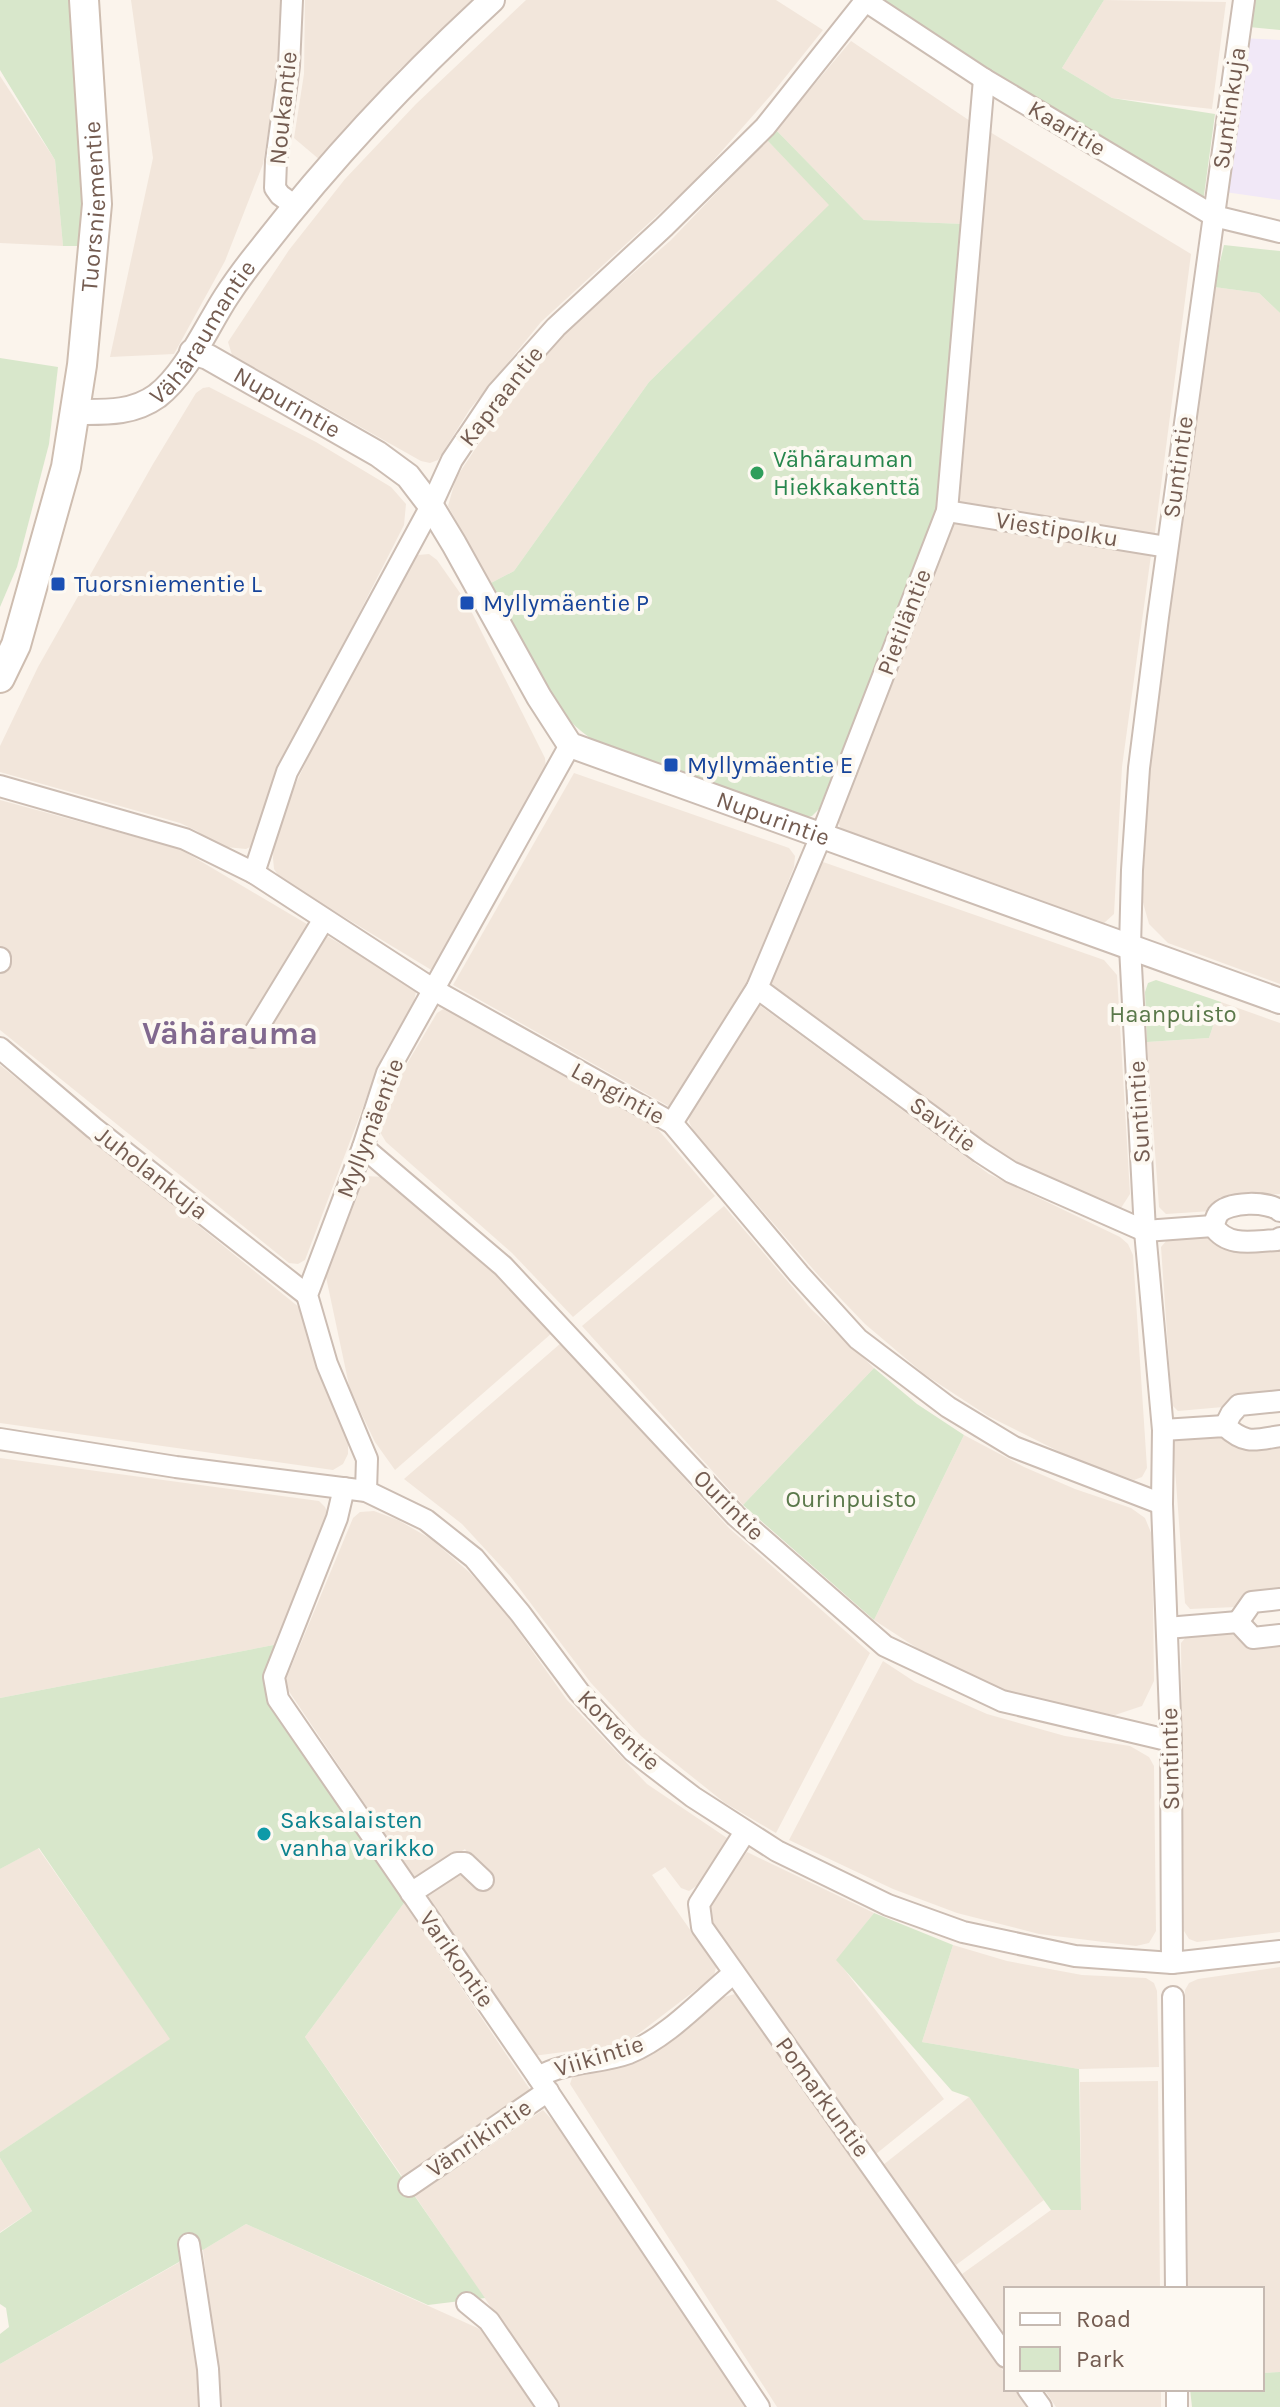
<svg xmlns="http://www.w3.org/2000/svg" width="1280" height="2407" font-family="Karla,sans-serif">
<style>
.residential{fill:#f2e6db}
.education{fill:#f1e8f7}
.green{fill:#d8e7cb}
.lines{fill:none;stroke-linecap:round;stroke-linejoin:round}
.minor-casing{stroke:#ccbdb3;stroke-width:24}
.tertiary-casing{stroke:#ccbdb3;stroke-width:28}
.secondary-casing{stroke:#cebdb0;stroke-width:32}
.minor{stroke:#fff;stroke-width:20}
.tertiary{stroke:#fff;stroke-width:24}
.secondary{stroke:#fff;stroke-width:28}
.leisure-dot{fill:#2e9e5b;stroke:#fdf9f2;stroke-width:3}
.transit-dot{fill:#1a4fb4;stroke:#fdf9f2;stroke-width:3}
.culture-dot{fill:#0f9aa8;stroke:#fdf9f2;stroke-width:3}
.labels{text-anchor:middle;stroke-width:8;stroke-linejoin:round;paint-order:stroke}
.street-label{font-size:24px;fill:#745c51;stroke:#fdf9f2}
.leisure-label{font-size:24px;fill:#27864d;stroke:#fdf9f2;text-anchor:start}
.transit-label{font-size:24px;fill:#164399;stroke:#fdf9f2;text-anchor:start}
.park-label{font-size:24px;fill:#5a784a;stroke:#fdf9f2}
.culture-label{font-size:24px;fill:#0d838f;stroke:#fdf9f2;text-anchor:start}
.district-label{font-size:32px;font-weight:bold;fill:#81698f;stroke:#fdf9f2}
</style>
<rect width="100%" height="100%" fill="#fbf4ec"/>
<g class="residential">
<path d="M131,0h150l1,43 -19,121 -38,97 -51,93 -64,3 43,-199z"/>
<path d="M305,0h169l-74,69 -80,91 -26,-22 10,-64z"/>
<path d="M526,0h250l47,30 -52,65 -73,83 -157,144 -71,87 -32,51 -8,3 -9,-2 -189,-106 -4,-13 61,-92 56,-71 71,-75z"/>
<path d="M1104,0l122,2 -14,107 -100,-11 -50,-30z"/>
<path d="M851,41l125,84 -12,99 -100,-4 -88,-90z"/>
<path d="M0,76l55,84 8,86 -63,-3z"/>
<path d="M990,132l201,122 -37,286 -195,-33z"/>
<path d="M767,140l63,65 -181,177 -135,189 -23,12 -43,-77 8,-28 47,-71 62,-74 106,-93z"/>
<path d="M1214,287l45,6 21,20v671l-112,-41 -19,-19 -7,-25 9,-151z"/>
<path d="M209,387l107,55 75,45 15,17 -2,21 -124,244 -26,76 -8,4 -30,-3 -19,-15 -17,-8 -180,-51v-26l38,-79 115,-203 43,-71 7,-5z"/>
<path d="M956,520l195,35 -29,212 -8,147 -11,10 -262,-94 -4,-12 58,-151z"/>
<path d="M429,554l8,6 30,43 78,155 1,12 -113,201 -153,-93 -6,-9 -1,-11 1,-19 11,-32 33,-71 92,-173 8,-8z"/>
<path d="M574,773l215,75 6,8 -1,11 -43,109 -81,131 -217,-122z"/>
<path d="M0,800l180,49 230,136 6,7 -2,9 -32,56 -77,203 -7,4 -9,-1 -289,-233z"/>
<path d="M823,862l281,98 13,15 13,219 -9,14 -8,-1 -115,-53 -232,-172 50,-115z"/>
<path d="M1221,1002l59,21v171l-60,3 -8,14 -46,3 -7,-7 -12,-165 62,-4z"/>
<path d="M758,1004l231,170 131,63 8,7 5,11 14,213 -5,9 -8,3 -62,-22 -84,-42 -64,-42 -59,-50 -46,-48 -125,-144 -5,-10 1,-9z"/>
<path d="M445,1008l9,1 202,118 59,69 -142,121 -61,-64 -126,-111 -6,-10v-11l12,-32 45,-76z"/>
<path d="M0,1065l300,243 7,12 14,58 27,64v12l-5,10 -10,6 -333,-47z"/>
<path d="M365,1176l19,1 83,69 85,87 -157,137 -20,-28 -25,-52 -24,-113z"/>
<path d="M724,1206l87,103 63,59 -131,137 -161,-179z"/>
<path d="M1212,1237l11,12 57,-3v145l-47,3 -10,13 -45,4 -6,-6 -11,-158 6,-7z"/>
<path d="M561,1343l168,185 141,125 -94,180 -51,-30 -84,-67 -50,-53 -81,-107 -48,-52 -58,-45z"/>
<path d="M1225,1434l11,13 44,-3v146l-34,3 -10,14 -46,2 -5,-6 -12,-161 2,-4z"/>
<path d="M964,1435l60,32 51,22 56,19 14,10 7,17 2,146 -12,25 -27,9 -61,-10 -79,-24 -38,-20 -63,-41z"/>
<path d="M0,1458l319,43 6,6 4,9 -50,128 -279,54z"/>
<path d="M374,1511l24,9 33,19 38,33 30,32 68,96 80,84 83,56 -32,45 -9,6 -8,-3 -16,-21 -13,8 64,92 -2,9 -89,68 -92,12 -106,-162 35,-22 19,15 12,-8 -20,-16 -8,-14 -49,31 -132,-196 69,-166 7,-6z"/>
<path d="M1234,1633l12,13 34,-2v288l-83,10 -8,-3 -5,-8 -3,-288 5,-6z"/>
<path d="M883,1661l32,21 72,32 78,22 65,10 19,11 5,9 2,165 -7,12 -13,3 -97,-12 -82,-21 -64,-24 -104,-49z"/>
<path d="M38,1848l133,191 -171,113v-283z"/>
<path d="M747,1852l127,61 -37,47 107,139 -68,55 -164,-230 -3,-10 1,-11z"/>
<path d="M404,1903l127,188 -127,88 -99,-142z"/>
<path d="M953,1945l54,16 75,14 64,3 8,5 3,8 2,76 -80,2 -157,-27z"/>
<path d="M1280,1967v405l-18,1v-84h-74l-3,-299 4,-7 9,-4z"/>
<path d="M735,1994l5,4 266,377v14h10l13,18h-252l-207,-323 3,-9 8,-4 56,-10 80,-62z"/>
<path d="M1158,2081l2,208h-154v47l-44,-62 89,-64h30l-1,-128z"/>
<path d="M969,2097l75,103 -88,65 -73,-100z"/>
<path d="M543,2110l36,40 166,257h-186l-144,-211z"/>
<path d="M0,2158l32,53 -32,21z"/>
<path d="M246,2224l236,106 53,77h-317l1,-20 -16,-137z"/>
<path d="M180,2262l19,125 -1,20h-198v-43z"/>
<path d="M1044,2389h117v18h-105z"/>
</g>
<path class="education" d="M1239,38l41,2v160l-62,-9z"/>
<g class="green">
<path d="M0,0h77l17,246h-31l-8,-86 -55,-90z"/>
<path d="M879,0h225l-42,68 50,30 103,16 -13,96z"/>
<path d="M1253,0h27v30l-31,-3z"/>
<path d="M776,130l88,90 100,4 -27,287 -118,298 -7,7 -8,2 -193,-68c-22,-11 -37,-23 -53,-42l-67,-125 23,-12 135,-189 180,-177 -62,-65z"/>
<path d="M1224,245l56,6v62l-21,-20 -45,-6z"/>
<path d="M0,358l58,9 -9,77 -32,123 -17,40z"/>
<path d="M1156,980l65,22 -12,36 -62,4 -2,-50 3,-9z"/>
<path d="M874,1368l43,36 47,31 -90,185 -131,-115z"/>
<path d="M279,1644l-11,45 143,210 -7,4 -99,134 180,261 -57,7 -182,-81 -43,26 -14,-6 -10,18 -179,102v-30l9,-7 -3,-19 -6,-4v-71l32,-22 -32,-53v-6l170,-113 -131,-191 -39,21v-171z"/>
<path d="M874,1913l79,32 -31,97 157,27 2,141h-30l-82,-113 -17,-6 -116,-131z"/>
<path d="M1280,2372v35h-88l-2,-18h72v-16z"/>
</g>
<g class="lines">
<defs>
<g id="minor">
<path d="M292,0l-3,66 -13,95 -1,27 5,7 15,11"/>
<path d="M864,0l120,79 230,137 66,16"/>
<path d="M947,511l220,36"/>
<path d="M0,786l185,53 69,34 180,117 238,133 127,151 59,65 90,68 66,40 148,57"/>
<path d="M254,873l33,-101 144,-266 21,-46 45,-67 59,-66 108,-100 101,-100 101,-127"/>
<path d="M0,958v4"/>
<path d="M757,988l223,164 31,20 134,59 68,-5"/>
<path d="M252,1037l72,-118"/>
<path d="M0,1048l94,80 213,167"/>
<path d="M672,1123l85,-135 64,-152 126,-325 37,-432"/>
<path d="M363,1147l140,119 233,250 149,130 117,55 169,40"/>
<path d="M1213,1226c2,-4 3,-9 5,-12 10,-13 51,-13 62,-3"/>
<path d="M1213,1226c15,22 40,15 64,14l3,-2"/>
<path d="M1225,1426l6,-12 8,-9 41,-4"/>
<path d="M1163,1430l62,-4c21,19 30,14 55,10"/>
<path d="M0,1439l176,28 190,24 60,29 48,38 46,55 59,79 54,59 60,46 84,54 111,54 75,27 112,24 97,7 108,-12"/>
<path d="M344,1488l-7,30 -63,159 4,22 260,378 221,330"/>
<path d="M366,1491l1,-32 -40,-95 -20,-69 56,-148 24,-74 183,-328"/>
<path d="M1238,1622l14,-20 28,-3"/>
<path d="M1167,1628l71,-6 15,16 27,-3"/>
<path d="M745,1832l-46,72 3,23 304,430"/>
<path d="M411,1893l46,-30h8l18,17"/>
<path d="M1172,1963l-1,-222 -9,-237 1,-74 -18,-199 -15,-284 2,-77 7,-102 19,-151 86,-617"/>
<path d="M1173,1997l3,292"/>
<path d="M538,2077c28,-16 61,-13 91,-24 39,-16 72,-53 105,-80"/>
<path d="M409,2186l139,-95"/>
<path d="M189,2244l19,125 2,38"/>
<path d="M467,2303l22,18 59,86"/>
<path d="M1028,2389l13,18"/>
<path d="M1177,2389v18"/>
</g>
<g id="tertiary">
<path id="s1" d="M192,352l16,5 170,97 30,22 23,30 23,38 85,153 31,48 710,256"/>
<path id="s2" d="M75,412c29,0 57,2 82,-16 29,-22 49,-68 69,-99 11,-17 23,-33 36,-49 70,-90 146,-171 230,-248"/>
</g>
<g id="secondary">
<path id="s3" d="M0,678l16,-33 50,-178 16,-102 15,-161 -13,-204"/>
</g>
</defs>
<use href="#minor" class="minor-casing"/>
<use href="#tertiary" class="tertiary-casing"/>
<use href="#secondary" class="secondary-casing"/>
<use href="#minor" class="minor"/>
<use href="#tertiary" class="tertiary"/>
<use href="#secondary" class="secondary"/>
</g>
<circle class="leisure-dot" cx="757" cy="473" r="8"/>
<g class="transit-dot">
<rect x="50" y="576" width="16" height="16" rx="4"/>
<rect x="459" y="595" width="16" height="16" rx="4"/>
<rect x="663" y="757" width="16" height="16" rx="4"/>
</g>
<circle class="culture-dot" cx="264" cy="1834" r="8"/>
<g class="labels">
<g class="street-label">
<text transform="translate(283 108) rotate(-84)" y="8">Noukantie</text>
<text transform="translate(1229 108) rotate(-82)" y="8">Suntinkuja</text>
<text transform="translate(1067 128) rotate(31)" y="8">Kaaritie</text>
<text dy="8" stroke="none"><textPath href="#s3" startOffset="484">Tuorsniementie</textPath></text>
<text dy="8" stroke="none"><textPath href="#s2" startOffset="164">Vähäraumantie</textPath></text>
<text transform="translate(501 396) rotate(-52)" y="8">Kapraantie</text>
<text dy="8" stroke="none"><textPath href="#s1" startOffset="108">Nupurintie</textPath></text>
<text transform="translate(1178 467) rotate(-82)" y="8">Suntintie</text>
<text transform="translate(1057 529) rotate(9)" y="8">Viestipolku</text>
<text transform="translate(904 622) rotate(-69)" y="8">Pietiläntie</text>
<text dy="8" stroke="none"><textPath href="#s1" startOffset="780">Nupurintie</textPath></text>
<text transform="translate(618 1093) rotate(29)" y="8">Langintie</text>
<text transform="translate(1139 1112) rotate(-93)" y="8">Suntintie</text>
<text transform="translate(943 1124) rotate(36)" y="8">Savitie</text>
<text transform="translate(370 1128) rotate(-69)" y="8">Myllymäentie</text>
<text transform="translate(152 1173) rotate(38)" y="8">Juholankuja</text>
<text transform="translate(729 1505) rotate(45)" y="8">Ourintie</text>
<text transform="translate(619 1730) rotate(44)" y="8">Korventie</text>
<text transform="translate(1170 1759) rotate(-91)" y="8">Suntintie</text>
<text transform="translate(457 1959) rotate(55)" y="8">Varikontie</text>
<text transform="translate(599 2056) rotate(-17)" y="8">Viikintie</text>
<text transform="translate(823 2097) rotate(54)" y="8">Pomarkuntie</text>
<text transform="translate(479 2138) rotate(-34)" y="8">Vänrikintie</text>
</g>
<g class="leisure-label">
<text x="773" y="467">Vähärauman<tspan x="773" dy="28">Hiekkakenttä</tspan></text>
</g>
<g class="transit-label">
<text x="74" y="592">Tuorsniementie L</text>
<text x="483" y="611">Myllymäentie P</text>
<text x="687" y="773">Myllymäentie E</text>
</g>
<g class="park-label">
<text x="1173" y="1022">Haanpuisto</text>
<text x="851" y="1507">Ourinpuisto</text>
</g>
<g class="culture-label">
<text x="280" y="1828">Saksalaisten<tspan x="280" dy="28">vanha varikko</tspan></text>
</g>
<g class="district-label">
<text x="230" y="1044">Vähärauma</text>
</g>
</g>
<rect x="1004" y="2287" width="260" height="104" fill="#fdf9f2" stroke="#c6bab2" stroke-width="2"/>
<rect x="1020" y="2313" width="40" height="12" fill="#ffffff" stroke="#c6bab2" stroke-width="2"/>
<text x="1076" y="2327" font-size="24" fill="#745c51">Road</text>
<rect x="1020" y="2347" width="40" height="24" fill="#d8e7cb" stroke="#c6bab2" stroke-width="2"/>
<text x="1076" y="2367" font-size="24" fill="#745c51">Park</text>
</svg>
